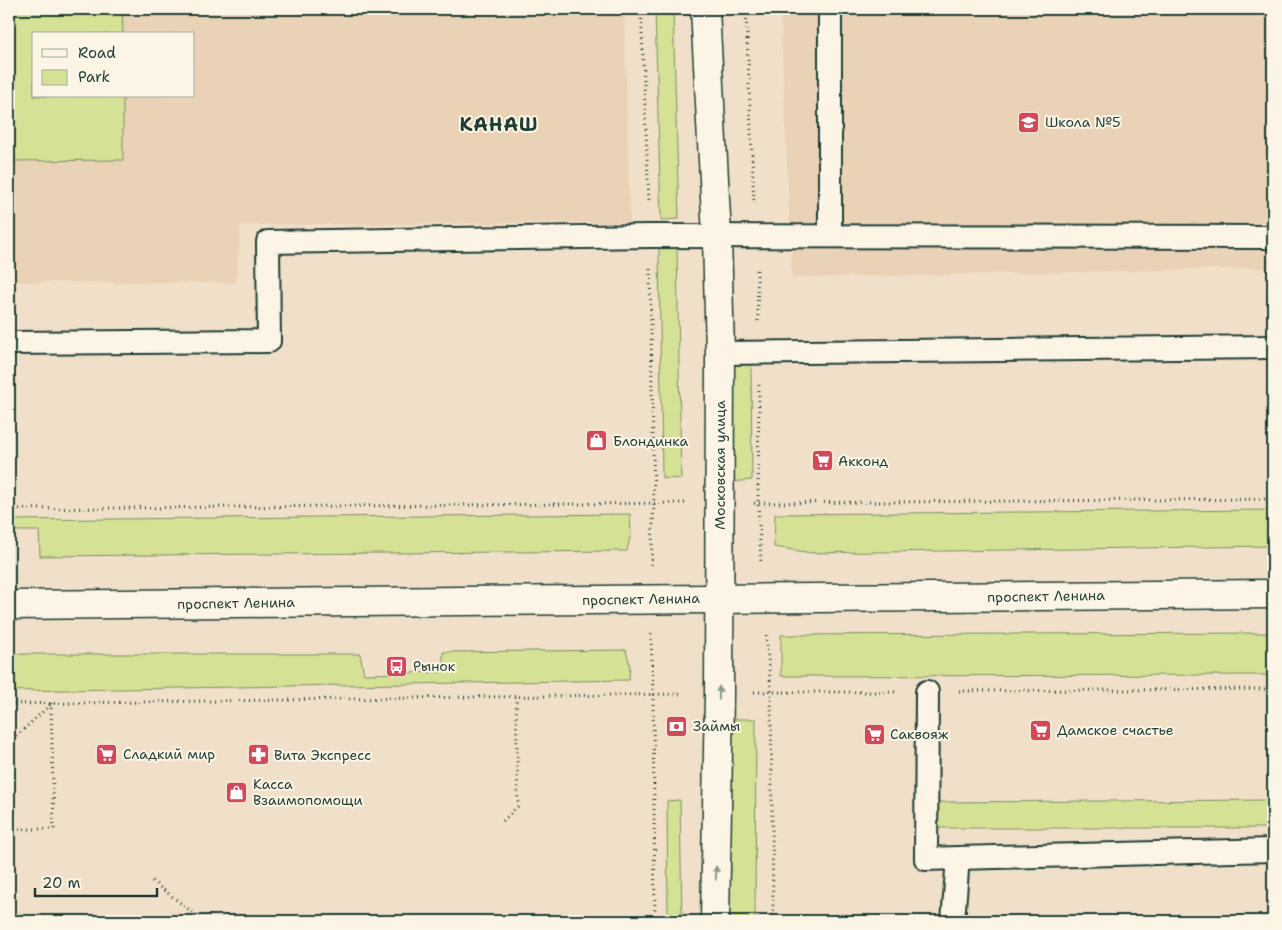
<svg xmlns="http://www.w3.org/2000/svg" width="1282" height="930" font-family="'Shantell Sans',sans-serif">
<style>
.built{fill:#ead2b6;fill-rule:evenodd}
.green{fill:#d5e194;stroke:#7a8f64}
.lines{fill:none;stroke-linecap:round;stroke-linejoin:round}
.service-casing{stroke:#1f3d34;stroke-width:26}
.tertiary-casing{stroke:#1f3d34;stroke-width:31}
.path{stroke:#1f3d34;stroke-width:3;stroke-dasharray:1 4;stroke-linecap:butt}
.service{stroke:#fcf5e5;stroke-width:22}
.tertiary{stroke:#fcf5e5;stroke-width:28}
.oneway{fill:#8e998c}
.labels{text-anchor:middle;stroke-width:4;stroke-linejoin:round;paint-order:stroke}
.poi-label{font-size:14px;fill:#1f3d34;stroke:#fcf5e5;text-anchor:start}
.street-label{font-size:14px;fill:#1f3d34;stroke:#fcf5e5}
.district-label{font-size:19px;font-weight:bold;letter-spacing:1px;fill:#1f3d34;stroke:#fcf5e5}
</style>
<rect width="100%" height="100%" fill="#f1e0c9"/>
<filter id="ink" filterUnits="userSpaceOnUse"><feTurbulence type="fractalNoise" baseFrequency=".02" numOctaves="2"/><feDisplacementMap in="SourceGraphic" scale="10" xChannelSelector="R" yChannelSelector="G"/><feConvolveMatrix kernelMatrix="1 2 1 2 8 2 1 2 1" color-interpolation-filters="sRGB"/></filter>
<g filter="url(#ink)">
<g class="built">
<path d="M9,9h615l6,213 -389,3 -5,58 -227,-1zM34,34h160v62h-160z"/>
<path d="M780,9h493v259l-481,10z"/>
</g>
<g class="green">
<path d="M9,9h113l1,25h-89v62h89v64l-114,1z"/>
<path d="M655,9h18l6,210 -18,1z"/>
<path d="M659,248h18l4,231 -19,-1z"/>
<path d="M734,360l17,2 1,118 -20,2z"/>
<path d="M1273,510v36l-461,7 -38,-6 1,-33z"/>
<path d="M630,514l1,19 -4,18 -587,5 -1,-25h-30v-11z"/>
<path d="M1273,633v42l-492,1v-41z"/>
<path d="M626,650l4,16 -1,14 -620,11v-37h351l4,20 79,-2v-20z"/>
<path d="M729,719h27l-1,202h-27z"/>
<path d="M680,800l2,121h-14l-1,-120z"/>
<path d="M1273,800v28h-335l-1,-26z"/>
</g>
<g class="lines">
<defs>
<g id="service">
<path d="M830,9v226"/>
<path d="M9,343l260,-2 -1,-99 382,-6 623,1"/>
<path d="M720,353l553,-6"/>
<path d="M927,692l-1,167 32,-1"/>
<path d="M953,921l5,-63 315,-8"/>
</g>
<g id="tertiary">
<path d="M705,9l12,227 3,117 -1,341 -4,227"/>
<path d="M9,605l1264,-11"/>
</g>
</defs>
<use href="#service" class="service-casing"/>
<use href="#tertiary" class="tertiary-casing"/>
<g class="path">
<path d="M641,9l8,194"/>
<path d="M746,9l8,195"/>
<path d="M650,269l4,234 -3,62"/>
<path d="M757,270l1,51"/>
<path d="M759,385l-1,118 3,61"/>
<path d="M754,503l519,-4"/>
<path d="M9,509l676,-6"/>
<path d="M651,634l2,60 2,227"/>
<path d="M766,635l5,56 2,230"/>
<path d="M959,691l314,-2"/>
<path d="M754,692h141"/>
<path d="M9,704l674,-10"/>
<path d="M9,743l42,-39"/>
<path d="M503,821l15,-15 -2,-109"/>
<path d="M9,829h45l-3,-126"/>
<path d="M152,881l52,40"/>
</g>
<use href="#service" class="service"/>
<use href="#tertiary" class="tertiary"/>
</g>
<defs><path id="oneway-solid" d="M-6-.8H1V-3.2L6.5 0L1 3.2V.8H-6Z" transform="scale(1.25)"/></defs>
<g class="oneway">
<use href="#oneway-solid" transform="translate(719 693) rotate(-89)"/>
<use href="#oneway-solid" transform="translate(716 873) rotate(-89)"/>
</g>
</g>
<defs>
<symbol id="school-square" viewBox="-11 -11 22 22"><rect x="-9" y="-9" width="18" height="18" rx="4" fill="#d1495b" stroke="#fcf5e5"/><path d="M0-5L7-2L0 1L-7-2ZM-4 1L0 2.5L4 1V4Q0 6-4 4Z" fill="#fff"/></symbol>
<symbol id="shop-square" viewBox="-11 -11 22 22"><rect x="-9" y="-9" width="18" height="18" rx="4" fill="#d1495b" stroke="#fcf5e5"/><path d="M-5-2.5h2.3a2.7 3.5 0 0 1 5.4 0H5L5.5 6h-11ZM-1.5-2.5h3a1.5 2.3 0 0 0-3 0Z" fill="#fff"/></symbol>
<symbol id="supermarket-square" viewBox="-11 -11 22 22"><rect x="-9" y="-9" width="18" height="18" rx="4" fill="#d1495b" stroke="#fcf5e5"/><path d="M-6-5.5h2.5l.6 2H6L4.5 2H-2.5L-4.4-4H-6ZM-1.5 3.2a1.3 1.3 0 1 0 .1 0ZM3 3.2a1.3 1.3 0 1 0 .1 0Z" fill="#fff"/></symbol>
<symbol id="bus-square" viewBox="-11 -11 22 22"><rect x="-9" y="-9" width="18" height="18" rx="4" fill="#d1495b" stroke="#fcf5e5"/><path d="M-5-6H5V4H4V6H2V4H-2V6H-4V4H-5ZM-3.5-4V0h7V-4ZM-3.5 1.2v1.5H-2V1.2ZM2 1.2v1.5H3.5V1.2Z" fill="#fff"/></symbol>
<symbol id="bank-square" viewBox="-11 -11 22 22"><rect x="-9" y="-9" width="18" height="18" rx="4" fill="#d1495b" stroke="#fcf5e5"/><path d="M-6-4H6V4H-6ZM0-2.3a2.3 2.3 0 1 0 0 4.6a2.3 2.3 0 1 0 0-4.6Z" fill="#fff"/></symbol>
<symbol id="pharmacy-square" viewBox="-11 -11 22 22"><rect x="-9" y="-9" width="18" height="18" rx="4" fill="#d1495b" stroke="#fcf5e5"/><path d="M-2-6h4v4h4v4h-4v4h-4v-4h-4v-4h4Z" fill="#fff"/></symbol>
</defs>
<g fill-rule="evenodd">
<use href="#school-square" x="1016" y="110" width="25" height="25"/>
<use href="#shop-square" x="584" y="428" width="25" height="25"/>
<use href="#supermarket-square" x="810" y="448" width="25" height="25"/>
<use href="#bus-square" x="384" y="654" width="25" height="25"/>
<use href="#bank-square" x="664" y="714" width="25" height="25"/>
<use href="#supermarket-square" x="1028" y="718" width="25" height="25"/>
<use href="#supermarket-square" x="862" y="722" width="25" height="25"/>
<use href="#supermarket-square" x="94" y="742" width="25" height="25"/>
<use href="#pharmacy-square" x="246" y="742" width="25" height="25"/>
<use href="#shop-square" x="224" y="780" width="25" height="25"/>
</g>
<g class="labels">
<g class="poi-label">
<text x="1045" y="127">Школа №5</text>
<text x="613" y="446">Блондинка</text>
<text x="838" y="466">Акконд</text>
<text x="413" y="671">Рынок</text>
<text x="693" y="731">Займы</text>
<text x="1057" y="735">Дамское счастье</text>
<text x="890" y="739">Саквояж</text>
<text x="123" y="759">Сладкий мир</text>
<text x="274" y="760">Вита Экспресс</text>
<text x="253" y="789">Касса<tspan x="253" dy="16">Взаимопомощи</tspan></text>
</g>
<g class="street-label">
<text transform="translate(720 465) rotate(-90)" y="5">Московская улица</text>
<text transform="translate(1046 596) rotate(-1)" y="5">проспект Ленина</text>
<text transform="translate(641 599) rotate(-1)" y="5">проспект Ленина</text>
<text transform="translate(236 603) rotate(-1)" y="5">проспект Ленина</text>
</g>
<g class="district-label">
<text x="499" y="131">КАНАШ</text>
</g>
</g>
<rect width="1282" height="930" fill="none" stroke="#fcf5e5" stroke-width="30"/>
<rect x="15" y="15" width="1252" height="900" fill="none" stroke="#1f3d34" stroke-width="2" filter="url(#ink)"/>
<rect x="32" y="32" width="162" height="65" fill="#fcf5e5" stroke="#a4ab9e"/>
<rect x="42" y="49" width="25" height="8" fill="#fcf5e5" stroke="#a4ab9e"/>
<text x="78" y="58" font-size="15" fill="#1f3d34">Road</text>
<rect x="42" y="70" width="25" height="15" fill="#d5e194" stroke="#a4ab9e"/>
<text x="78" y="82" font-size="15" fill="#1f3d34">Park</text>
<path d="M35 888v8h122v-8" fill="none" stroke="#1f3d34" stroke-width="2.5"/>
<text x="42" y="888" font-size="15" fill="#1f3d34" stroke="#fcf5e5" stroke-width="4" paint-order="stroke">20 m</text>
</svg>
